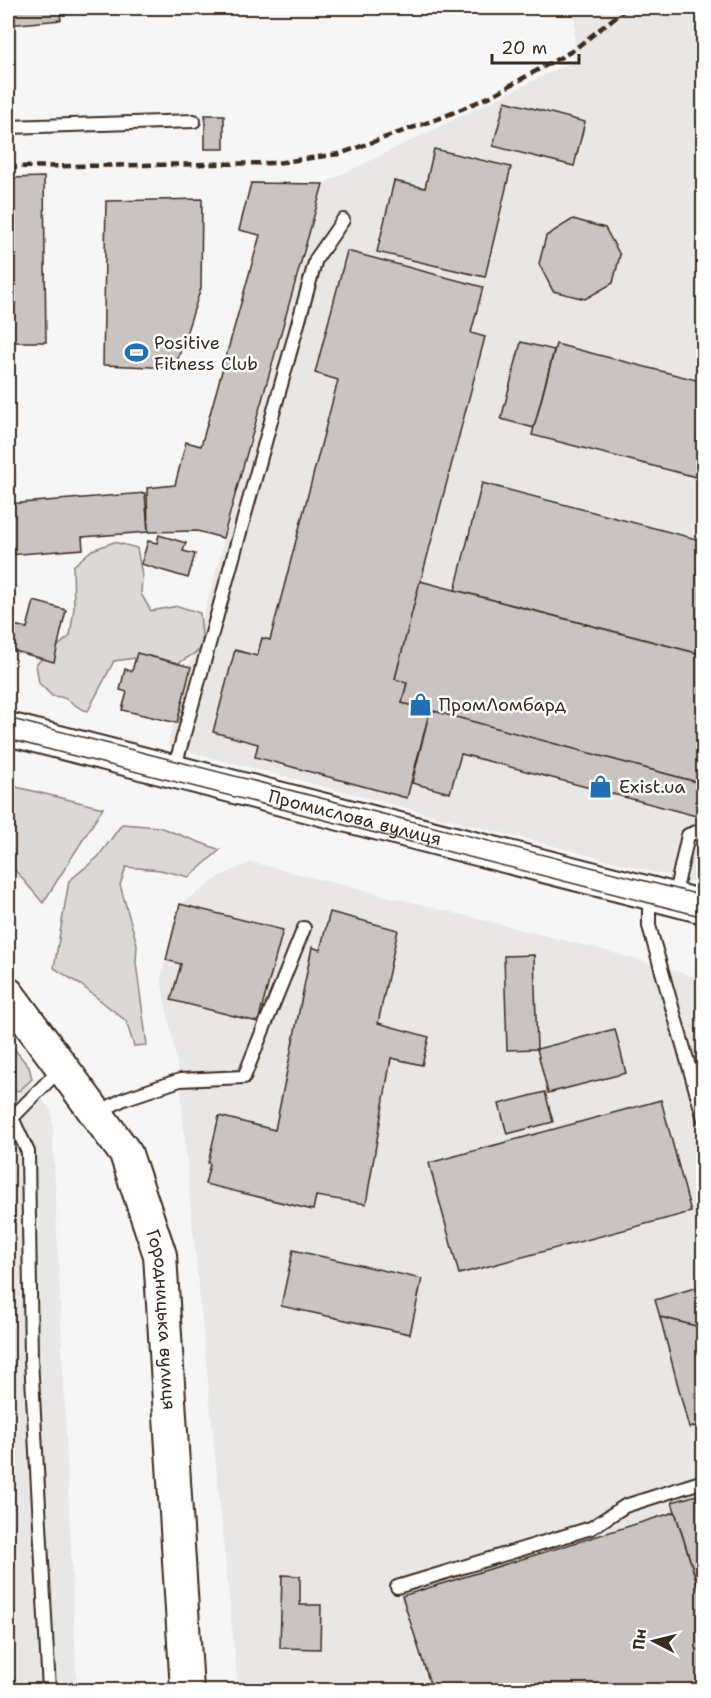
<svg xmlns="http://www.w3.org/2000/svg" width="711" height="1698" font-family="'Shantell Sans',sans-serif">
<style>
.built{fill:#e9e7e6}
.green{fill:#dbd9d6;stroke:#8b827a;stroke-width:1.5}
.building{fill:#c9c3c1;stroke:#3b2a1e;stroke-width:1.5}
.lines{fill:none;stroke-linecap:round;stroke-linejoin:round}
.lane-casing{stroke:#3b2a1e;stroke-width:16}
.secondary-casing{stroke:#3b2a1e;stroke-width:36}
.lane{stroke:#fff;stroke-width:12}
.secondary{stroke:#fff;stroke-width:32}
.tram{stroke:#3b2a1e;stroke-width:1.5}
.rail{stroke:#3b2a1e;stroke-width:4.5;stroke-dasharray:9 4.5;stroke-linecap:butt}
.labels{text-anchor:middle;stroke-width:5;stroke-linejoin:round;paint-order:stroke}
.poi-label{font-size:18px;fill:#3b2a1e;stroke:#fff;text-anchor:start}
.street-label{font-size:18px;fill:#3b2a1e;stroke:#fff}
</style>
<rect width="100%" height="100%" fill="#f7f6f6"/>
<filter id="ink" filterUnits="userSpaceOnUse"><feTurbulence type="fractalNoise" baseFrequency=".0167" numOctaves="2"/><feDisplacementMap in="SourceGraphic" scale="12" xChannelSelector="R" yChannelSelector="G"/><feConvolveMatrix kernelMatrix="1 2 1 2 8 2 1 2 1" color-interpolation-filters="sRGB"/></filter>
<g filter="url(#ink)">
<g class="built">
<path d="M575,8h128v877l-536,-139 157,-563 250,-122z"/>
<path d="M251,862l356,89 96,28v711h-465l-50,-510 -8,-100 -19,-101 19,-75 41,-28z"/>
<path d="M8,1051l44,61 25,578h-69z"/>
</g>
<g class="green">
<path d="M114,542l23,6 5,27 -1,19 10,17 27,-5 22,7 3,35 -24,15 -29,-7 -36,5 -26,50c-17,-4 -15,-14 -36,-15l-13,-13 -3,-19 34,-28 4,-28 -1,-42 19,-16z"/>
<path d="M8,785l95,23 -60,95 -35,-41z"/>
<path d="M122,824l37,3 61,23 -31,27 -29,-7 -34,-3 -6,18 17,59 -1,19 11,82 -13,1 -8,-25 -45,-36 -27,-17 15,-87 29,-24z"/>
<path d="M8,1041l21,26 3,12 -12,11 -12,3v-24h1z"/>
</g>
<g class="building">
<path d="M8,8h51l2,12 -53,5z"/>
<path d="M505,101l80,21 -11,44 -81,-20z"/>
<rect x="205" y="115" width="19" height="34"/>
<path d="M434,149l77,18 -26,110 -108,-25 17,-71 31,7z"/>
<path d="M44,177l2,165h-38v-164z"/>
<path d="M251,183l72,1 -100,354 -26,-7 -49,1 -1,-44 28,-3 11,-43 15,4 59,-211 -21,-5z"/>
<path d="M202,199l-1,89 -26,80 -72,-3 3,-164z"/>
<path d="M573,219l32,9 15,27 -7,28 -28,16 -32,-8 -14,-27 7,-28z"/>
<path d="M347,251l136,36 -12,46 14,4 -90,342 12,4 -5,20 28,7 -23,88 -152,-41 3,-13 -45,-12 22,-82 22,6 5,-18 8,2 68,-260 -23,-7z"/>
<path d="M521,342l33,8 -20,78 -33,-9z"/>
<path d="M556,344l148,38v97l-172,-44z"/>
<path d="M482,483l222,58v114l-249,-65z"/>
<path d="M145,493l3,39 -66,5 1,12 -75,6v-51z"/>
<path d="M159,535l27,8 -3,8 12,3 -7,24 -47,-14 7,-23 9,2z"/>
<path d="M420,581l284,74v129l-302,-81 5,-20 -12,-4z"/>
<path d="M34,601l32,9 -12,52 -46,-13 5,-24 14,3z"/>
<path d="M137,653l54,14 -14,56 -55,-13 5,-18 -7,-2 5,-21 7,2z"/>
<path d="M430,710l274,74v34l-243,-64 -11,39 -38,-10z"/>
<path d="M180,904l103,26 -25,92 -87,-22 10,-36 -15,-4z"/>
<path d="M330,912l68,18 -20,93 51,14 -7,28 -31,-7 -25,146 -50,-8 -3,14 -108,-26 5,-20 -2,-1 11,-47 56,14 37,-183 8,3z"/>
<path d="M534,955l3,94 -30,1 -3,-94z"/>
<path d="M615,1029l11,44 -78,20 -11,-44z"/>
<path d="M545,1092l8,30 -46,12 -8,-30z"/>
<path d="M661,1100l30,112 -232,62 -30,-111z"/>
<path d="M293,1250l129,29 -12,55 -129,-28z"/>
<path d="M704,1285v43l-44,-11 -5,-17z"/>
<path d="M660,1317l44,11v96l-15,4z"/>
<path d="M704,1493v112l-32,-103z"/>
<path d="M675,1512l29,93v85h-272l-30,-94z"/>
<path d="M282,1575l18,1v29h21l-1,44 -40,-1z"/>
</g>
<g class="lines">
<defs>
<g id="lane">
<path d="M8,127l186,-6"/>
<path d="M174,770l142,-511 27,-39"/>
<path d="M649,894v32l55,193"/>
<path d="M674,899l14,-64 16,-6"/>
<path d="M97,1113l27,-14 56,-19 64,-3 60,-149"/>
<path d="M8,1117l4,1 16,34 3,207 18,331"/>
<path d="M12,1118l49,-50"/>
<path d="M397,1587l194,-59 34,-22 79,-25"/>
</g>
<g id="secondary">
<path id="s1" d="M8,729l696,178"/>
<path id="s2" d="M8,994l118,160 34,101 27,435"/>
</g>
</defs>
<use href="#lane" class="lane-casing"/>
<use href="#secondary" class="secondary-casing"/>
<use href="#lane" class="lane"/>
<use href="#secondary" class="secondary"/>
<g class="tram">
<path d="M8,718l696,178"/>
<path d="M8,739l696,178"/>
</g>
<path class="rail" d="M8,167l268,-4 63,-9 104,-37 48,-21 81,-45 55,-43"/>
</g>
</g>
<defs>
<symbol id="stadium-bare" viewBox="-9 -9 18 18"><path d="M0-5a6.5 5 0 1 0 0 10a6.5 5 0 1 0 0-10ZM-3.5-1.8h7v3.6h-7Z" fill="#1f6fb2" stroke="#fff" stroke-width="2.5" paint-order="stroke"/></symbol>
<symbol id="shop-bare" viewBox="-9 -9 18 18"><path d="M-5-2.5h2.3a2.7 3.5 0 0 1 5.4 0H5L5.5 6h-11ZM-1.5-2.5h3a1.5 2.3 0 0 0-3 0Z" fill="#1f6fb2" stroke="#fff" stroke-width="2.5" paint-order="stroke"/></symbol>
</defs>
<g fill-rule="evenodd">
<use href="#stadium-bare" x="120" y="336" width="33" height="33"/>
<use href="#shop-bare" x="404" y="688" width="33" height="33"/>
<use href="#shop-bare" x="584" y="770" width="33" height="33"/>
</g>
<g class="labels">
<g class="poi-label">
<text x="154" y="349">Positive<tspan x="154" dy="21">Fitness Club</tspan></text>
<text x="439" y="711">ПромЛомбард</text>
<text x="619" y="793">Exist.ua</text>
</g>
<g class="street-label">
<text dy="6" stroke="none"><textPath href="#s1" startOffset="358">Промислова вулиця</textPath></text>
<text dy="6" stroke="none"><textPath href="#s2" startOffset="370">Городницька вулиця</textPath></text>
</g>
</g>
<rect width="711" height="1698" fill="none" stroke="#fff" stroke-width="30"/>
<rect x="15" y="15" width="681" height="1668" fill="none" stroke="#3b2a1e" stroke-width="2" filter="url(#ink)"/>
<g transform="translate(654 1641) rotate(277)" stroke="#ffffff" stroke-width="4.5" paint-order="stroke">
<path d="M0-4.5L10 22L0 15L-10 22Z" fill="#3b2a1e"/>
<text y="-9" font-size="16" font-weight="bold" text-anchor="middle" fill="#3b2a1e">Пн</text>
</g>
<path d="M492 54v9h87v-9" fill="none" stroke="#3b2a1e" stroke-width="3"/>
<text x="501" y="54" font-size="18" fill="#3b2a1e" stroke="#ffffff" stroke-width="4.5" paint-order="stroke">20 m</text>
</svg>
